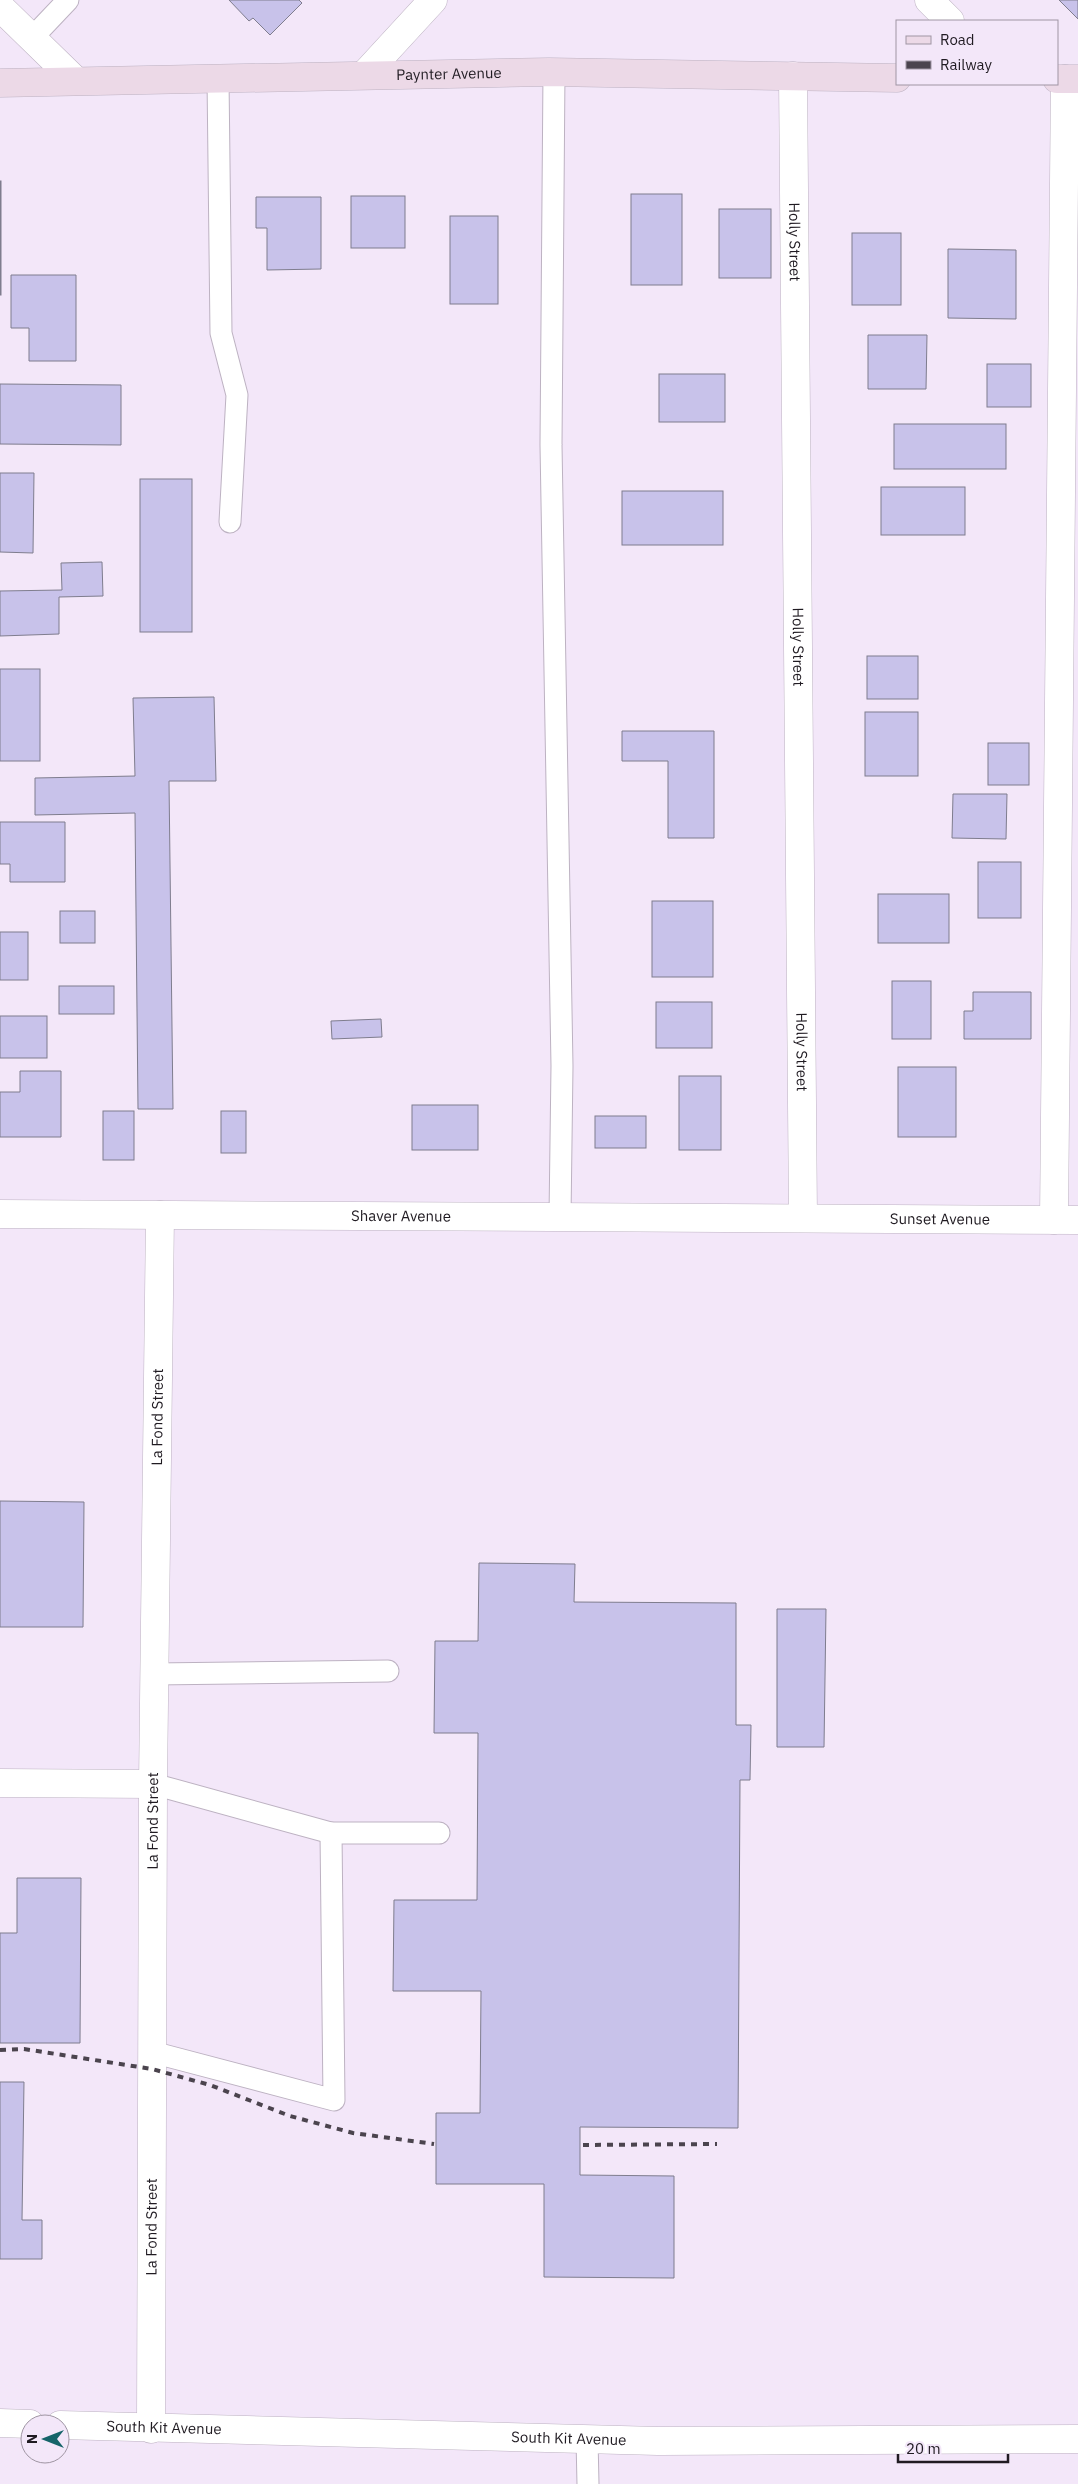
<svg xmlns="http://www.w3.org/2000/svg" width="1078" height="2484" font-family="'IBM Plex Sans',sans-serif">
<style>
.building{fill:#c8c2ea;stroke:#7f7d8e}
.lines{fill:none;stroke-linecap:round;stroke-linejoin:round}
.lane-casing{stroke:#bdb2c2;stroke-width:23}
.street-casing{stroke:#bdb2c2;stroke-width:29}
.secondary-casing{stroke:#bdb2c2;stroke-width:29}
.lane{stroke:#fff;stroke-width:21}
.street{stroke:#fff;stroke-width:28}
.secondary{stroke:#ecd9e7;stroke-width:28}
.rail{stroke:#4b444e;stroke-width:4;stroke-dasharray:6 6;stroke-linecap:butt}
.labels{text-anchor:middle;stroke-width:4.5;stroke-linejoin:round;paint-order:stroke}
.street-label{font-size:15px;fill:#201b22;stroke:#f3e7f9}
</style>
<rect width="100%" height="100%" fill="#f3e7f9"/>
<g class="building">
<path d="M229,0h70l3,3 -32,32 -17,-17 -4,3z"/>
<path d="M1059,0h19v19z"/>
<rect x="0" y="181" width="1" height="114"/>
<rect x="631" y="194" width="51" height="91"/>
<rect x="351" y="196" width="54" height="52"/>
<path d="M256,197h65v72l-54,1v-42h-11z"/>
<rect x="719" y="209" width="52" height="69"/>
<rect x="450" y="216" width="48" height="88"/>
<rect x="852" y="233" width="49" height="72"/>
<path d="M948,249l68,1v69l-68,-1z"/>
<path d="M11,275h65v86h-47v-33h-18z"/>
<path d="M868,335h59l-1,54h-58z"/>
<rect x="987" y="364" width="44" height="43"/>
<rect x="659" y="374" width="66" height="48"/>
<path d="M0,384l121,1v60l-121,-1z"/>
<rect x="894" y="424" width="112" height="45"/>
<path d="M0,473h34l-1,80 -33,-1z"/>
<rect x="140" y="479" width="52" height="153"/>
<rect x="881" y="487" width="84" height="48"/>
<rect x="622" y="491" width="101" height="54"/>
<path d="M102,562l1,34 -44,1v37l-59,2v-45l62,-1 -1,-27z"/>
<rect x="867" y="656" width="51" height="43"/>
<rect x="0" y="669" width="40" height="92"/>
<path d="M214,697l2,84h-47l4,328h-35l-3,-296 -100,2v-37l100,-2 -2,-78z"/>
<rect x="865" y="712" width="53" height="64"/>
<path d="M622,731h92v107h-46v-77h-46z"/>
<rect x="988" y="743" width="41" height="42"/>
<path d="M953,794h54l-1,45 -54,-1z"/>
<path d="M0,822h65v60h-55v-18h-10z"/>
<rect x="978" y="862" width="43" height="56"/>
<rect x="878" y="894" width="71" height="49"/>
<rect x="652" y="901" width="61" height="76"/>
<rect x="60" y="911" width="35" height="32"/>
<rect x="0" y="932" width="28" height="48"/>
<rect x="892" y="981" width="39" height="58"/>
<rect x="59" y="986" width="55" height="28"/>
<path d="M973,992h58v47h-67v-28h9z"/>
<rect x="656" y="1002" width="56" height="46"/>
<rect x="0" y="1016" width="47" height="42"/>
<path d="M381,1019l1,18 -50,2 -1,-18z"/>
<rect x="898" y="1067" width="58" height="70"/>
<path d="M20,1071h41v66h-61v-45h20z"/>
<rect x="679" y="1076" width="42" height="74"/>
<rect x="412" y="1105" width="66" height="45"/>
<rect x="103" y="1111" width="31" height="49"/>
<rect x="221" y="1111" width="25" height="42"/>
<rect x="595" y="1116" width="51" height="32"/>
<path d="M0,1501l84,1 -1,125h-83z"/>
<path d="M479,1563l96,1 -1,38 162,1v122h15l-1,55h-10l-2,348 -158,-1v48l94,1v102l-130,-1v-93h-108v-71h44l1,-122h-88l1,-91h83l1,-167h-44l1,-92h43z"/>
<path d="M777,1609h49l-2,138h-47z"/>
<path d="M17,1878h64l-1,165h-80v-110h17z"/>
<path d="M0,2082h24l-2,138h20v39h-42z"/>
</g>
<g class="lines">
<defs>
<g id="lane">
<path d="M32,38l36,-38"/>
<path d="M554,72l-3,373 11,621 -2,151"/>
<path d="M218,78l3,255 16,62 -7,127"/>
<path d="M154,1674l234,-3"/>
<path d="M153,1784l178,49"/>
<path d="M152,2052l182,48 -3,-267h108"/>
<path d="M587,2439l1,45"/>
</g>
<g id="street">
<path d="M929,0l21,21"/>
<path d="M0,7l76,74"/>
<path d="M364,75l69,-75"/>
<path id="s1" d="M793,76l10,1142"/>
<path id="s2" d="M0,1214l1078,6"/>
<path d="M1054,1220l11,-1141"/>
<path d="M0,1783l153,1"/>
<path d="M0,2423l30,1"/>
<path id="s3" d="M60,2425l598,16 420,-2"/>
<path id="s4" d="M151,2429l2,-645 7,-569"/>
</g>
<g id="secondary">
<path d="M1057,79h21"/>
<path id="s5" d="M0,83l549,-11 348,6"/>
</g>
</defs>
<use href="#lane" class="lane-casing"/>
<use href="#street" class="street-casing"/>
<use href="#secondary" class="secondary-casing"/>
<use href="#lane" class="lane"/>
<use href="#street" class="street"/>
<use href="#secondary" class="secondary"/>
<g class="rail">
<path d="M0,2050l24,-1 128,20 58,16 80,31 63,17 81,11"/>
<path d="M583,2145l134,-1"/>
</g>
</g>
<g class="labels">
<g class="street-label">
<text dy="5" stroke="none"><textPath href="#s5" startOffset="449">Paynter Avenue</textPath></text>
<text dy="5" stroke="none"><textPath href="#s1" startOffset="166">Holly Street</textPath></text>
<text dy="5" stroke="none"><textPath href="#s1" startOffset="571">Holly Street</textPath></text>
<text dy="5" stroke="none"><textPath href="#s1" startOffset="976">Holly Street</textPath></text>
<text dy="5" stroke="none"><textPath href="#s2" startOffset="401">Shaver Avenue</textPath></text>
<text dy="5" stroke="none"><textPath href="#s2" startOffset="940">Sunset Avenue</textPath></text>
<text dy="5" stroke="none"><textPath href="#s4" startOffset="1012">La Fond Street</textPath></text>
<text dy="5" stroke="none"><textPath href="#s4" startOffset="608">La Fond Street</textPath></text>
<text dy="5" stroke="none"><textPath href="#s4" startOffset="202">La Fond Street</textPath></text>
<text dy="5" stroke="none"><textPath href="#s3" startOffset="104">South Kit Avenue</textPath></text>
<text dy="5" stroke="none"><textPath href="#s3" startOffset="509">South Kit Avenue</textPath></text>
</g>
</g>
<rect x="896" y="20" width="162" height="65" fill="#f3e7f9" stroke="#9f95a3"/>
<rect x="906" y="36" width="25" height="8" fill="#ecd9e7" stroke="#9f95a3"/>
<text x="940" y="45" font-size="15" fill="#201b22">Road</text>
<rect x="906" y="61" width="25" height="8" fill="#4b444e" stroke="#9f95a3"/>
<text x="940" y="70" font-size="15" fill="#201b22">Railway</text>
<g transform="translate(45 2439) rotate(270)"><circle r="24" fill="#f3e7f9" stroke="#9f95a3"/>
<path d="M0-4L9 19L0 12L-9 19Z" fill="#156469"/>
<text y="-8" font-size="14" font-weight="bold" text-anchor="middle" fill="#201b22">N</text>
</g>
<path d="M898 2454v8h110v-8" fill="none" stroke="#201b22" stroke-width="2.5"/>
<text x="906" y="2454" font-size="15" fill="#201b22" stroke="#f3e7f9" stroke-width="4" paint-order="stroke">20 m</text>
</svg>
